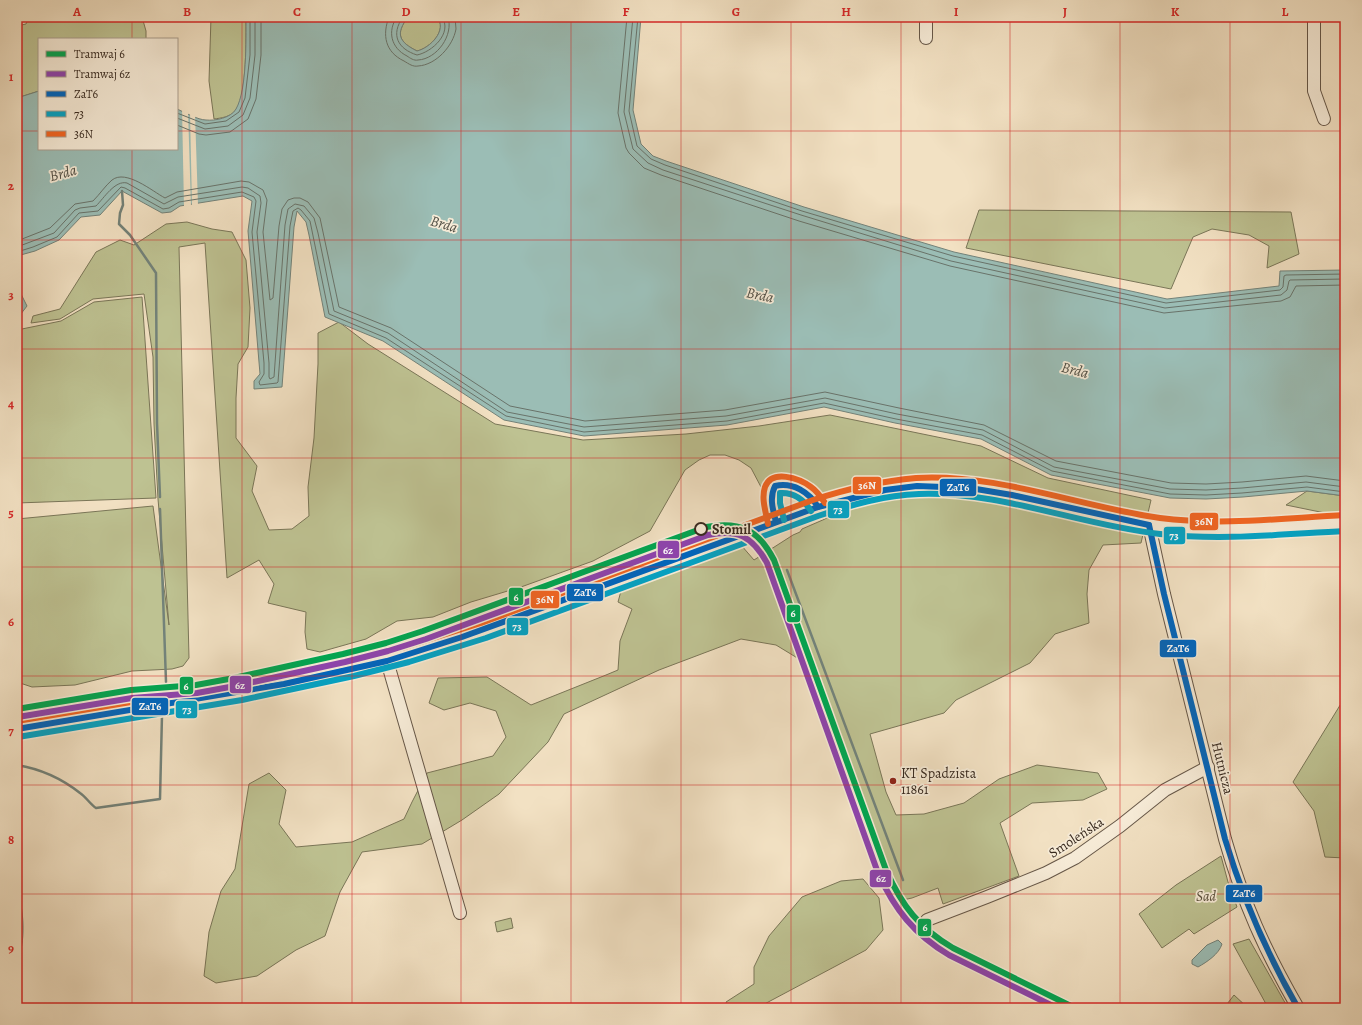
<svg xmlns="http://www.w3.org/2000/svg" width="1362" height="1025" font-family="Alegreya,serif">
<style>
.green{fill:#bec292;stroke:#7a7658}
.water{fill:#9bbdb5;stroke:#738279}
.pier{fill:#f2e1c3}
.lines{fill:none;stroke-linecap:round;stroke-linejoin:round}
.shore{stroke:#69736a;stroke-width:1}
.stream{stroke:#738279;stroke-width:2.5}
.minor-casing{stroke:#665748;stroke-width:14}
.minor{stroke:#f7ecd8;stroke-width:12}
.bus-1-casing{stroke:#f7ecd8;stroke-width:9}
.bus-2-casing{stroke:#f7ecd8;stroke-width:9}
.bus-3-casing{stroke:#f7ecd8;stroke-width:9}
.bus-1{stroke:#0065bd;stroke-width:6}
.bus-2{stroke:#03a3c5;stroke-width:6}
.bus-3{stroke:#f26522;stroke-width:6}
.tram-1-casing{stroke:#f7ecd8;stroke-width:9}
.tram-2-casing{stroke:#f7ecd8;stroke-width:9}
.tram-1{stroke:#00a651;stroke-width:6}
.tram-2{stroke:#8e44ad;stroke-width:6}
.grid{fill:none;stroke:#d62828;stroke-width:1;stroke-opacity:0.55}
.stop-dot{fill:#f7ecd8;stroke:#37291f;stroke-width:2}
.poi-dot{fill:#8f2418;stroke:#f7ecd8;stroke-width:1.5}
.labels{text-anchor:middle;stroke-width:3.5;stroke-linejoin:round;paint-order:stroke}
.stop-label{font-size:14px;font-weight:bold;fill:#37291f;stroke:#f7ecd8;text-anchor:start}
.street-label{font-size:14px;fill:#37291f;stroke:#f7ecd8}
.poi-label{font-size:14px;fill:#37291f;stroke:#f7ecd8;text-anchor:start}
.park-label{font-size:14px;font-style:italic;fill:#594f3c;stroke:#f7ecd8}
.water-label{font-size:15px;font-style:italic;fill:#504e44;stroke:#f7ecd8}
.line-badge{stroke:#f7ecd8;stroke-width:1.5}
.badge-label{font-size:11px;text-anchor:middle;font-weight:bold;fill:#fff}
.neatline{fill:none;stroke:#d62828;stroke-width:1.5}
.grid-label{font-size:13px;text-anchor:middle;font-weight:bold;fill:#d62828}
</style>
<rect width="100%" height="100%" fill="#f2e1c3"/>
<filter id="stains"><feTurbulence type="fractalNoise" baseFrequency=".005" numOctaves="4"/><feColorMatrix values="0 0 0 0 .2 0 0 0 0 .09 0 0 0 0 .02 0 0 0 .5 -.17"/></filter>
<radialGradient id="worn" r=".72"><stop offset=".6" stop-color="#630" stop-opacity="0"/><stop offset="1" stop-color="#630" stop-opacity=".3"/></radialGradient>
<g class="green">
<path d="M29,17h113l4,14v8h-107v52l-22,7v-72l9,-2z"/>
<path d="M211,17h35c0,20 1,77 -10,93 -5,7 -15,8 -22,9l-5,-38z"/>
<path d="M408,17h29c11,13 -7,31 -20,34 -18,-9 -22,-17 -9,-34z"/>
<path d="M979,210l312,2 8,42 -32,14 2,-22 -20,-11 -37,-6 -19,8 -22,52 -205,-41z"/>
<path d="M187,222l25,7 20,3 14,28 4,48 -2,39 -10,17 -2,34v40l21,28 -5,25 17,39 23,-1 17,-13 -1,-29 6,-49 4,-74v-31l21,-11 29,22 127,80 88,16 103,-6 73,-8 71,-11 151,31 67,32 103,22 -10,43 -38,2 -14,25 -2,24 2,29 -34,11 -25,29 -74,37 -12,13 -74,21 16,58 10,23 28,-1 40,-11 35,-24 38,-14 61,8 9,16 -24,11 -51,3 -32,20 19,53 -76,28 -5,-16 -26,10 -14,3 -11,-11 -13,-26 -55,-160 -20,-45 -23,-14 -35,-6 -82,31 -95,44 -16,28 -49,52 -37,26 -40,24 -60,8 -22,40 -15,44 -29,14 -39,26 -41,7 -12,-7 5,-44 12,-41 14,-22 14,-85 20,-11 17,17 -7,34 17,23 56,-5 52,-23 8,-17 15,-29 66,-17 13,-19 -10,-26 -26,-8 -26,7 -15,-7 9,-25 49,-1 44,28 75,-30 12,-5 2,-29 12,-32 -14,-7 3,-11 89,-36 31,-10 13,15 39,-25 7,-3 2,-3 23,-10 9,-6 -7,-18c-12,-6 -31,-18 -44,-19 -6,0 -12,3 -18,6l-2,4 -2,1 -10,-19 -12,-8 -14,-5h-15l-11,5 -14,10 -35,61 -57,30 -72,26 -50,15 -38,15 -36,4 -31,18 -46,13 -13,-3 -2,-17 1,-20 -38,-9 6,-19 -15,-24 -32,18 -22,-335 -26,4 10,411 -6,8 -11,3 -40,2 -57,14 -43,2 -15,-5v-163l136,-13 16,119 -11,-126 -4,-75 -1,-67 -9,-63 -51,5 -33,20 -29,4 2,-7 27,-7 36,-57 24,-12 14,5 32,-21z"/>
<path d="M142,297l14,201 -139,5v-173l44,-9 33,-19z"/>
<path d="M1307,491l38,5v20l-15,-2 -44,-9z"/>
<path d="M1345,701v157l-20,-1 -11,-46 -21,-29 49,-80z"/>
<path d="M1221,856l7,26 9,25 -43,27 -5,-5 -27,19 -23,-34 37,-29z"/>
<path d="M863,879l16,19 4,32 -17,20 -109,58h-29l-2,-6 28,-18v-17l15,-31 33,-39 39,-16z"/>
<path d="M511,918l2,10 -16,4 -2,-10z"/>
<path d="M1249,939l39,69h-20l-2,-4 -33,-60z"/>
<path d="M1234,995l14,13h-24z"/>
</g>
<g class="water">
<path d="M246,17h162c-13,17 -9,25 9,34 13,-3 31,-21 20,-34h204l-8,93 8,34 12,12 13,5 138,46 150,45 213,47 112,-13 1,-15 65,-1v226l-38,-5 -64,6 -37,2 -36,-1 -119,-23 -70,-36 -86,-16 -71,-16 -97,18 -143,11 -80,-16 -121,-79 -58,-24 -16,-82 -3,-13 -9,-11 -3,16 -12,160 -28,2v-8l6,-7 -12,-143 4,-30 -9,-5 -63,10 -9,6 -9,1 -40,-22 -22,24 -19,2 -22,23 -24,11 -18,5v-158l22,-7v58h138v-40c7,3 21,11 29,11 9,1 25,-2 30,-11 11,-19 10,-69 10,-92z"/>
<path d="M17,290l4,4 6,12 -10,13z"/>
<path d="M17,890c7,18 9,54 0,71z"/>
<path d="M1218,940l4,4c-3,10 -15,18 -24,23l-6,-3v-4l15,-15z"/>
</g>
<g class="pier">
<path d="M182,108l6,3 3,95 -7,1z"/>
<path d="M190,112l5,2 3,91 -6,1z"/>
</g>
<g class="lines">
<g class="shore">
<path d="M389,17c-7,18 -4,35 15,44 5,3 9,6 14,5 18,-1 35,-20 38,-37 0,-4 -1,-8 -1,-12"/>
<path d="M397,17c-10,14 -6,31 10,39 3,2 7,5 11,4 19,-1 36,-25 30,-43"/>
<path d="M403,17c-13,18 -5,32 14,38 15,-3 36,-22 25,-38"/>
<path d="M627,17l-9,96 8,35 3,5 15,15 17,7 138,46 151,45 214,47 117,-12 9,-4 6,-11 49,-1"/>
<path d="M633,17l-9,95 9,37 15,14 15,7 138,45 150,46 214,47 116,-13 6,-5 2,-9 1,-1 55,-1"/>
<path d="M638,17l-9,94 8,35 14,13 14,6 137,46 151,45 213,47 114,-13 3,-3 1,-11 2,-1 59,-1"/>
<path d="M177,113l28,11 21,-3 13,-9 6,-14 5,-43v-38"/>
<path d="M177,118l28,11 23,-3 15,-11 7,-17 5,-43v-38"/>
<path d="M177,125l22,9 7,1 24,-3 18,-13 8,-20 5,-44v-38"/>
<path d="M17,241l33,-13 25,-24 18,-3c7,-7 12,-15 19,-21 14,-11 40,11 53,18l12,-6 64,-11 8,1 14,8 4,10 -4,32 7,68 3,-2 6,-72 3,-17 6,-9 6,-2h6l8,4 12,16 19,89 52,21 119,78 75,15 140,-11 100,-18 74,16 85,17 72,36 115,22 35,1 36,-2 64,-6 39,5"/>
<path d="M17,247l37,-14 21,-23 5,-2 16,-2c8,-8 19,-26 31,-23l37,21 14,-7 64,-10 6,1 12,8 1,7 -4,29 12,131v14l1,2 4,-2 11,-152 3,-16 7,-5 9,2 10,12 4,15 16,78 54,22 119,79 77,15 142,-11 99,-18 72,16 86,16 71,37 116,22 36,1 36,-2 64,-6 39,5"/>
<path d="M17,252l16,-5 24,-10 22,-24 19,-2 23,-24 4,1 38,21 6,-1 10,-6 63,-10 12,5 2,4 -4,31 12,131v11l-5,8 1,3 17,-2 1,-1 12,-156 3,-15 5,-3 3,2 9,11 19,93 57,24 120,78 78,16 143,-11 97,-18 72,16 86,16 70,36 118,23 36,1 36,-2 65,-6 38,5"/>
<path d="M17,905l3,20 -3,21"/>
</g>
<g class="stream">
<path d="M122,191l1,14 -3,8 -1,11 11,11 26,38 1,150 3,74"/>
<path d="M160,509l6,173"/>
<path d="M787,570l116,310"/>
<path d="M17,765c24,4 44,13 63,28 6,4 10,11 16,15l64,-9 2,-84"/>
</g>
<defs>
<g id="minor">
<path d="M926,17v21"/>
<path d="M1314,17v74l10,28"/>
<path d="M1149,525l15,69 61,245c18,63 40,112 73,169"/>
<path d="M387,661l73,252"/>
<path d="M17,729c149,-24 300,-44 444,-91 30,-10 60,-22 90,-33 67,-25 133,-49 200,-73 43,-16 86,-34 131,-42 97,-17 183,24 278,36 58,8 125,-1 185,-3"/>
<path d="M927,920l60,-23 59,-24 29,-15 45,-32 45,-36 43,-23"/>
</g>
</defs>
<use href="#minor" class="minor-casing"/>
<use href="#minor" class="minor"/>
<defs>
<g id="bus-1">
<path d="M776,522c-3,-12 -7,-24 -1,-36 18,-4 34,6 43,21"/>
<path d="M1149,525l15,69 61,245c18,60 42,115 73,169"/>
<path d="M17,729l267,-45 103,-23 75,-24 356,-130 67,-17 32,-4 53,2 42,7 137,30"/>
</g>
<g id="bus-2">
<path d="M784,520l-4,-17v-10c14,-1 24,7 31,18"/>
<path d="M18,737l224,-37 112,-24 55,-14 77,-24 332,-122c33,-11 66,-21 101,-22 82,-3 160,31 241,40 62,7 124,0 185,-3"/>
</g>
<g id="bus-3">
<path d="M768,524c-2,-12 -7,-25 -3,-37 7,-18 34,-9 46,0 6,4 10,10 14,16"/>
<path d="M17,721l222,-37 111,-23 55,-14 76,-24 332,-123c34,-11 68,-19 103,-22 80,-5 166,29 244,40 61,8 124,0 185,-3"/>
</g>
</defs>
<use href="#bus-1" class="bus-1-casing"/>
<use href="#bus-2" class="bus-2-casing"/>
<use href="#bus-3" class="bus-3-casing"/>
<use href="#bus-1" class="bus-1"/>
<use href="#bus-2" class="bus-2"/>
<use href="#bus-3" class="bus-3"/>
<defs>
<path id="tram-1" d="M17,709l114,-19 65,-5 38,-7 109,-24 43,-11 37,-12 283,-104c34,-6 52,2 68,33l112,310c16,36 33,58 67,78l122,60"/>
<path id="tram-2" d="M18,717l114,-19 65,-5 38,-7 110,-24 43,-11 38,-12 282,-104c30,-6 44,1 59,28l111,310c17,37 36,61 71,82l108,53"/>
</defs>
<use href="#tram-1" class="tram-1-casing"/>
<use href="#tram-2" class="tram-2-casing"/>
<use href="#tram-1" class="tram-1"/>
<use href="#tram-2" class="tram-2"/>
</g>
<path class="grid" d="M132,17v22M242,17v991M352,17v991M461,17v991M571,17v991M681,17v991M791,17v991M901,17v991M1010,17v991M1120,17v991M1230,17v991M17,131h22M177,131h1168M132,149v859M17,240h1328M17,349h1328M17,458h1328M17,567h1328M17,676h1328M17,785h1328M17,894h1328"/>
<circle class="stop-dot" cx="701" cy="529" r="6"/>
<circle class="poi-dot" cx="893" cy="781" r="4"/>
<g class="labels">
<g class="stop-label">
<text x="712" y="534">Stomil</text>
</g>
<g class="street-label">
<text transform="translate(1223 768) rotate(76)" y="5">Hutnicza</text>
<text transform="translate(1076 837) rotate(-33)" y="5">Smoleńska</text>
</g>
<g class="poi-label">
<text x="901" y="778">KT Spadzista<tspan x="901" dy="16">11861</tspan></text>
</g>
<g class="park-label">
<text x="1206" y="901">Sad</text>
</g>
<g class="water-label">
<text transform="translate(63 173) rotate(-15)" y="5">Brda</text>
<text transform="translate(444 224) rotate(16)" y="5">Brda</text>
<text transform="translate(760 295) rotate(12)" y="5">Brda</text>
<text transform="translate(1075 370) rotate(14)" y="5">Brda</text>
</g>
</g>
<g class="line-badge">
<rect x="852" y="476" width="30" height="19" rx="4" fill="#f26522"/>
<rect x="939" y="478" width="38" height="19" rx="4" fill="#0065bd"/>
<rect x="827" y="500" width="23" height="19" rx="4" fill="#03a3c5"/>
<rect x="1189" y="512" width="30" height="19" rx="4" fill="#f26522"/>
<rect x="1163" y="526" width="23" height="19" rx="4" fill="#03a3c5"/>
<rect x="657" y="540" width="23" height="19" rx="4" fill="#8e44ad"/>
<rect x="566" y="583" width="38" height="19" rx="4" fill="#0065bd"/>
<rect x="508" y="587" width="16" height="19" rx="4" fill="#00a651"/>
<rect x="530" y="590" width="30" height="19" rx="4" fill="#f26522"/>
<rect x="786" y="604" width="15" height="19" rx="4" fill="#00a651"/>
<rect x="506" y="617" width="23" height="19" rx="4" fill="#03a3c5"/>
<rect x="1159" y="639" width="38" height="19" rx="4" fill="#0065bd"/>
<rect x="229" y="675" width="23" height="19" rx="4" fill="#8e44ad"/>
<rect x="179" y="676" width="15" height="19" rx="4" fill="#00a651"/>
<rect x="131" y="697" width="38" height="19" rx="4" fill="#0065bd"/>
<rect x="175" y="700" width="23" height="19" rx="4" fill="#03a3c5"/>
<rect x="869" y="869" width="23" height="19" rx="4" fill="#8e44ad"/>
<rect x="1225" y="884" width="38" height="19" rx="4" fill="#0065bd"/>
<rect x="917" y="918" width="15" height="19" rx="4" fill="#00a651"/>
</g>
<g class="badge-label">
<text x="867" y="489">36N</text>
<text x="958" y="491">ZaT6</text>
<text x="838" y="513">73</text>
<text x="1204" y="525">36N</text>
<text x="1174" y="539">73</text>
<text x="668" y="554">6z</text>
<text x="585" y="596">ZaT6</text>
<text x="516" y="601">6</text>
<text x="545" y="603">36N</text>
<text x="793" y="617">6</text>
<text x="517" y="630">73</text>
<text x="1178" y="652">ZaT6</text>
<text x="240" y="689">6z</text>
<text x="186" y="690">6</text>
<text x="150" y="710">ZaT6</text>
<text x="187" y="713">73</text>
<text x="881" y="882">6z</text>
<text x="1244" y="897">ZaT6</text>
<text x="925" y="931">6</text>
</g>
<rect width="1362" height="1025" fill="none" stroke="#f2e1c3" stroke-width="44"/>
<rect x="38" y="38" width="140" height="112" fill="#f7ecd8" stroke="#aa9e8e"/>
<rect x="46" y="51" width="20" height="6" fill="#00a651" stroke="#aa9e8e"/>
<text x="74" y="58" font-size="12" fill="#37291f">Tramwaj 6</text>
<rect x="46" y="71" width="20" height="6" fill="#8e44ad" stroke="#aa9e8e"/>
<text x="74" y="78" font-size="12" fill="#37291f">Tramwaj 6z</text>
<rect x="46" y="91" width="20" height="6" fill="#0065bd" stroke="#aa9e8e"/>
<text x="74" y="98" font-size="12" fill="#37291f">ZaT6</text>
<rect x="46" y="111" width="20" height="6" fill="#03a3c5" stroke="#aa9e8e"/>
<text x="74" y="118" font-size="12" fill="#37291f">73</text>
<rect x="46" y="131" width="20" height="6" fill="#f26522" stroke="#aa9e8e"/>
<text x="74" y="138" font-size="12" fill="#37291f">36N</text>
<rect x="22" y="22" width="1318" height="981" class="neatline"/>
<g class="grid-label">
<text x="77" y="16">A</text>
<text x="187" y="16">B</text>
<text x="297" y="16">C</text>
<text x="406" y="16">D</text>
<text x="516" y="16">E</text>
<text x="626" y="16">F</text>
<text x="736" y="16">G</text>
<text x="846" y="16">H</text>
<text x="956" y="16">I</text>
<text x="1065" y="16">J</text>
<text x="1175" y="16">K</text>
<text x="1285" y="16">L</text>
<text x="11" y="81">1</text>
<text x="11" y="190">2</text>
<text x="11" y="299">3</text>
<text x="11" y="408">4</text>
<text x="11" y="517">5</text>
<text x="11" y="626">6</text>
<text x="11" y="735">7</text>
<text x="11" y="844">8</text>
<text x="11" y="953">9</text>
</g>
<rect width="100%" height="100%" filter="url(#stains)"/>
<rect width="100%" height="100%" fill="url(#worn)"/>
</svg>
